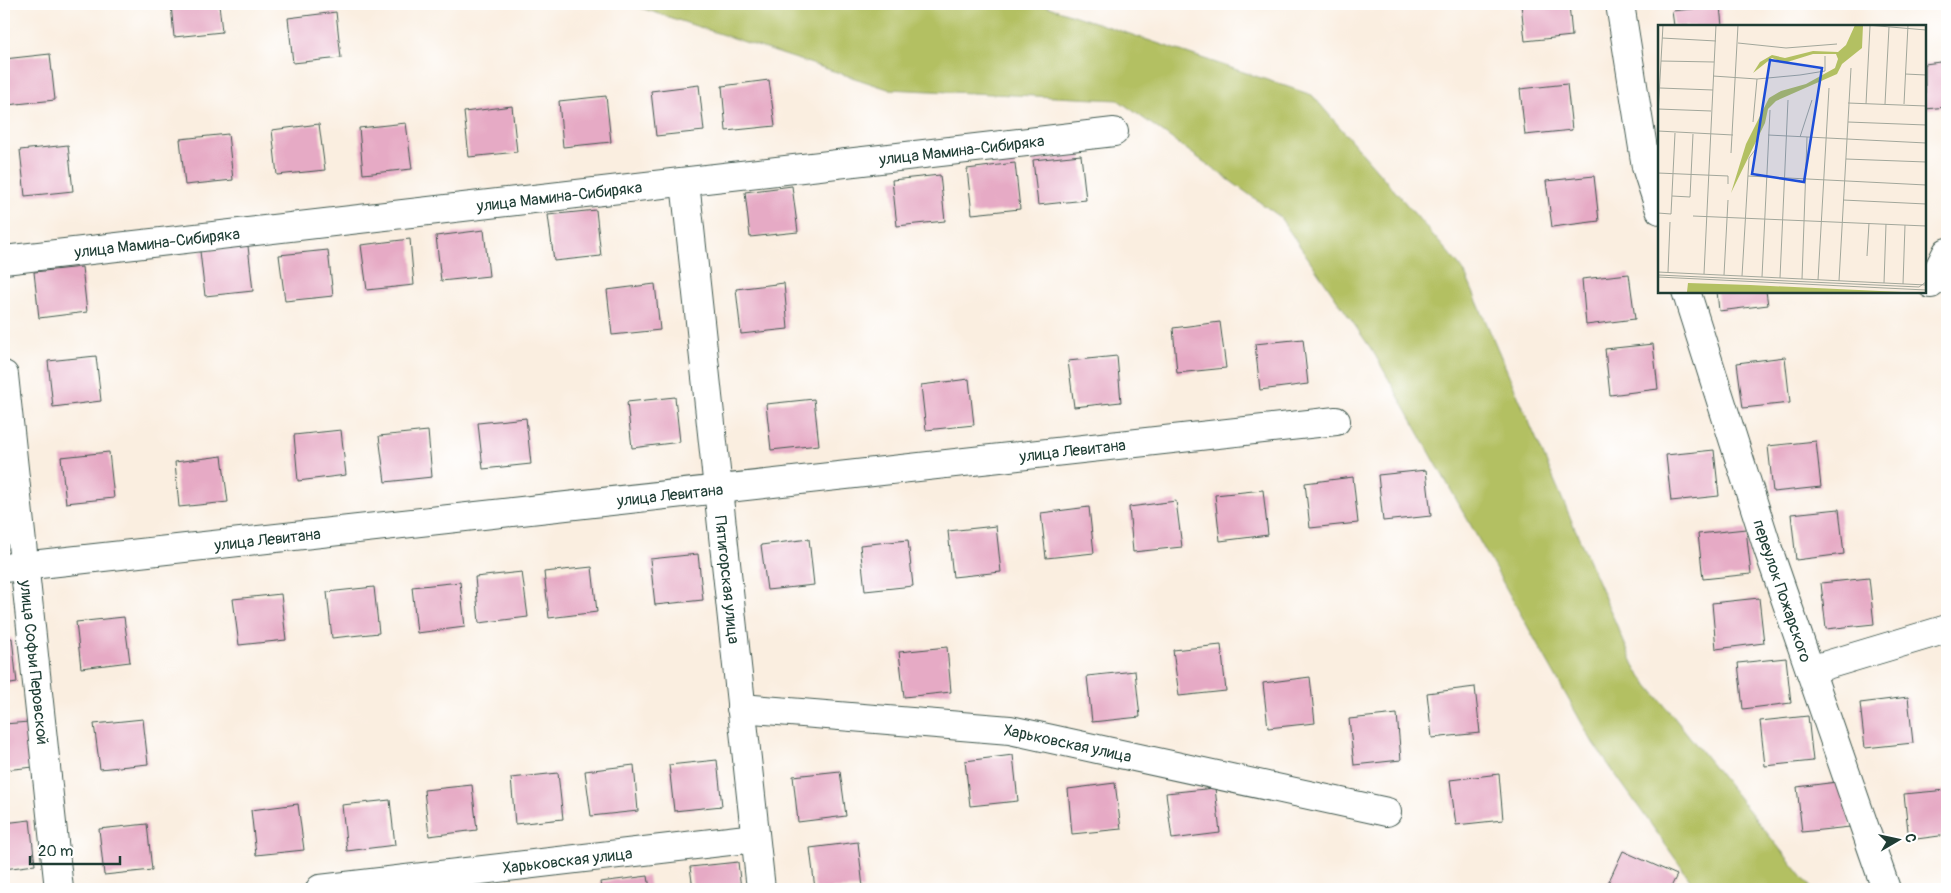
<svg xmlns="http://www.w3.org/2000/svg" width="1951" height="893" font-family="Pangolin,sans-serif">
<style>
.green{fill:#b3c062;stroke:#697e4b}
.building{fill:#e6aac5}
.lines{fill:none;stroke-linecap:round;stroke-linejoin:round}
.minor-casing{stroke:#40584e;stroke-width:30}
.minor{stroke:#fff;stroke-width:28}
.labels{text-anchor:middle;stroke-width:4.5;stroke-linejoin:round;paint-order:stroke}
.street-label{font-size:16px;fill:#1f3d34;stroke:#fff}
.inset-road{fill:none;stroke:#a2a79b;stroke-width:1}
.view{fill:#1d4ed8;fill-opacity:0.15;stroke:#1d4ed8;stroke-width:2.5}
.inset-edge{fill:none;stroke:#1f3d34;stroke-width:2.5}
</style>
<rect width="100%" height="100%" fill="#fff"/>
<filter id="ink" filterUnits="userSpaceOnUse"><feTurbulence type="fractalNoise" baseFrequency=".02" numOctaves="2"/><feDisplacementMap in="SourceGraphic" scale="10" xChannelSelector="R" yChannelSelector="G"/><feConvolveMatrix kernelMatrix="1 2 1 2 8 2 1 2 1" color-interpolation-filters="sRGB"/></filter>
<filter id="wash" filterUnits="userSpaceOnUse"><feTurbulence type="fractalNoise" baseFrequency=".0096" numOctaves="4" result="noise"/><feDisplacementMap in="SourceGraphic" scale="20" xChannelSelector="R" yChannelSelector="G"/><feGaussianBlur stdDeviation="1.12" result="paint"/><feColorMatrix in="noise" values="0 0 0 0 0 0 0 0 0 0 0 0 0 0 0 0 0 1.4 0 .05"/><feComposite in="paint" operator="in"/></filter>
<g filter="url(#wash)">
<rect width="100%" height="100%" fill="#faeee0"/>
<path class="green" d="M629,4h411l272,91 152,176 172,399 176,219h-115l-104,-146 -219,-390 -95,-137 -161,-116 -230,-11z"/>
<g id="blocks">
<g class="building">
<path d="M171,4h48l3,28 -48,5z"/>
<path d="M1521,4h48l3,32 -47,5z"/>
<path d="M1720,6l2,20h-48l-2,-15z"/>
<path d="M336,12l5,46 -48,5 -5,-45z"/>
<path d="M50,54l5,46 -48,5 -3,-46z"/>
<path d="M1947,61v46l-22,2v-45z"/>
<path d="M769,80l6,46 -49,5 -4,-45z"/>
<path d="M1567,84l5,46 -47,5 -5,-46z"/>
<path d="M699,85l5,46 -48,5 -5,-45z"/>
<path d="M606,96l5,46 -48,5 -4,-46z"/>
<path d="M512,106l5,46 -48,5 -5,-45z"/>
<path d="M406,123l6,46 -49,5 -4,-46z"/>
<path d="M319,124l6,46 -48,5 -5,-45z"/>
<path d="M228,134l5,46 -48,5 -5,-46z"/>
<path d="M68,145l5,46 -48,5 -5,-46z"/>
<path d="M1081,155l5,45 -48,5 -5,-45z"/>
<path d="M1015,163l5,46 -48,5 -5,-45z"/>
<path d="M940,175l5,46 -48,5 -5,-46z"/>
<path d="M1594,176l5,45 -47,6 -6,-46z"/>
<path d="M792,186l6,46 -48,5 -5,-45z"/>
<path d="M596,210l5,46 -47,5 -6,-46z"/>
<path d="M484,230l5,46 -48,5 -5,-45z"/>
<path d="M410,239l4,46 -47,5 -6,-45z"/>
<path d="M248,246l5,45 -48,5 -5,-45z"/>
<path d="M328,250l5,46 -48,5 -6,-46z"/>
<path d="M82,267l5,45 -48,6 -5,-46z"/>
<path d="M1629,274l6,45 -49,6 -4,-46z"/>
<path d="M784,283l4,46 -47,5 -5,-45z"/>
<path d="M655,284l5,46 -48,5 -5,-45z"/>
<path d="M1717,291h49l2,14 -49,6z"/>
<path d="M1220,322l6,46 -49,5 -4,-45z"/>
<path d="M1303,339l5,45 -48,6 -5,-46z"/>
<path d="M1653,344l5,45 -48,6 -5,-46z"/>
<path d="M96,356l5,45 -48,6 -5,-46z"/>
<path d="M1117,356l4,46 -47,5 -6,-46z"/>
<path d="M1785,357l5,46 -47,5 -6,-45z"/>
<path d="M969,379l5,46 -48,5 -5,-45z"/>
<path d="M675,397l5,45 -48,6 -5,-46z"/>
<path d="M814,399l5,46 -48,5 -5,-46z"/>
<path d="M526,418l5,46 -48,5 -5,-46z"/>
<path d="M341,430l5,45 -48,6 -4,-46z"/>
<path d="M428,431l4,46 -47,5 -6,-46z"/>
<path d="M1816,441l5,46 -48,5 -5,-46z"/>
<path d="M1714,450l5,46 -48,5 -5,-46z"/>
<path d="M109,452l5,46 -48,5 -5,-46z"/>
<path d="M222,456l6,46 -49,5 -4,-45z"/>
<path d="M1426,470l5,46 -48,5 -5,-46z"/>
<path d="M1353,477l5,46 -48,5 -5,-45z"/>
<path d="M1263,490l5,45 -48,6 -5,-46z"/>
<path d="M1176,501l6,46 -49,5 -4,-45z"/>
<path d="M1089,507l5,46 -48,5 -5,-45z"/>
<path d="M1839,509l5,45 -48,6 -5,-46z"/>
<path d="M996,526l5,46 -48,5 -5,-46z"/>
<path d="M1746,529l5,45 -48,5 -5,-45z"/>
<path d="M809,539l5,46 -47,5 -6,-45z"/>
<path d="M908,540l5,46 -48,5 -5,-46z"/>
<path d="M698,554l5,46 -48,5 -5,-46z"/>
<path d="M592,567l5,45 -48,6 -5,-46z"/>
<path d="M522,572l6,45 -49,6 -4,-46z"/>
<path d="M1869,578l5,46 -48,5 -5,-46z"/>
<path d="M460,582l5,45 -48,6 -5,-46z"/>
<path d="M374,587l5,46 -47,5 -5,-46z"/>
<path d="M281,594l5,46 -47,5 -6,-46z"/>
<path d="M1759,598l5,45 -48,6 -4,-46z"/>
<path d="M124,617l6,45 -49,6 -5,-46z"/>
<path d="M12,638l5,45 -13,2v-46z"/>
<path d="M1221,645l5,46 -47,5 -6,-46z"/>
<path d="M947,647l4,45 -47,5 -5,-45z"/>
<path d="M1786,658l5,45 -48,6 -5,-46z"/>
<path d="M1135,671l5,46 -48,5 -5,-46z"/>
<path d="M1310,677l5,46 -47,5 -5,-45z"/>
<path d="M1475,687l5,46 -48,5 -5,-45z"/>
<path d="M1908,697l5,46 -48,5 -5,-45z"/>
<path d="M1397,714l4,46 -47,5 -5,-46z"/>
<path d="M1808,716l5,45 -48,5 -5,-45z"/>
<path d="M143,719l5,45 -48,5 -6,-45z"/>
<path d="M29,722l5,45 -30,3v-46z"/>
<path d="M1013,755l5,46 -48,5 -5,-45z"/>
<path d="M717,760l5,46 -48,5 -5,-46z"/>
<path d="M634,765l4,46 -47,5 -6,-45z"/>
<path d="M840,771l6,45 -48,6 -5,-46z"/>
<path d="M558,773l5,46 -48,5 -4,-46z"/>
<path d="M1499,774l4,46 -47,5 -6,-45z"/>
<path d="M1845,781l5,46 -48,5 -5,-45z"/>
<path d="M1115,783l6,46 -49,5 -4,-45z"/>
<path d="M472,785l5,45 -48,6 -5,-46z"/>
<path d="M1215,788l5,45 -48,6 -6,-46z"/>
<path d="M1947,790v45l-38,5 -5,-46z"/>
<path d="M390,800l5,45 -48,6 -5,-46z"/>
<path d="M298,804l6,46 -48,5 -5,-45z"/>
<path d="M30,820l5,45 -31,4v-46z"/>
<path d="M147,824l5,46 -48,5 -5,-46z"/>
<path d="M858,842l5,46 -48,1 -5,-41z"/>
<path d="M1623,851l54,24 -7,14h-48l-14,-6z"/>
<path d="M738,862l3,27h-48l-3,-22z"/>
<path d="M1943,869h4v20h-2z"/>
<path d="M648,876l2,13h-49l-1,-7z"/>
</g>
</g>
</g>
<g filter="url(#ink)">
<use href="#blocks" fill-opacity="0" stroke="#40584e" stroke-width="1"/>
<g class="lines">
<defs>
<g id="minor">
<path d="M1620,4l26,163 14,43"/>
<path id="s1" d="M685,182l76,707"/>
<path id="s2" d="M4,260l1110,-128"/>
<path d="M1931,284l16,-32"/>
<path id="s3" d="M1686,291l82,258 118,340"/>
<path id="s4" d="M4,375l55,514"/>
<path id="s5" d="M4,568l1332,-147"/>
<path d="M1810,670l137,-41"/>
<path id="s6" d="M741,708l269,22 377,82"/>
<path id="s7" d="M320,889l435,-51"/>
</g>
</defs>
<use href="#minor" class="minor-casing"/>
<use href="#minor" class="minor"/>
</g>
</g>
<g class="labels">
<g class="street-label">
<text dy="6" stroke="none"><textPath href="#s2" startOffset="964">улица Мамина-Сибиряка</textPath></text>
<text dy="6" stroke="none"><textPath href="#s2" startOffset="559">улица Мамина-Сибиряка</textPath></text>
<text dy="6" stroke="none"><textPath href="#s2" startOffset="154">улица Мамина-Сибиряка</textPath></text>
<text dy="6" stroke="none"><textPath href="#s5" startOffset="1075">улица Левитана</textPath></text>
<text dy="6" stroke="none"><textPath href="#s5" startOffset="670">улица Левитана</textPath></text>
<text dy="6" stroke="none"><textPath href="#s5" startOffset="265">улица Левитана</textPath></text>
<text dy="6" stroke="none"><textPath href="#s1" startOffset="400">Пятигорская улица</textPath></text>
<text dy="6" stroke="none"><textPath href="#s3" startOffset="315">переулок Пожарского</textPath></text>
<text dy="6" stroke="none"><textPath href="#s4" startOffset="289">улица Софьи Перовской</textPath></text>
<text dy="6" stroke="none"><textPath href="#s6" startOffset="329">Харьковская улица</textPath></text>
<text dy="6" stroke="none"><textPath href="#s7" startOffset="249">Харьковская улица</textPath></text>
</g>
</g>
<g transform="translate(1658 25)">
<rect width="268" height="268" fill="#faeee0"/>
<path d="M197,0h8l-1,23 -20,16 -5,10 -61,27 -8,8 -3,14 -34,70 15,-49 23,-46 12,-7 25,-7 29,-16 3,-9 -2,-5h-23l-29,9 -12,-5 -19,15 7,-11 12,-7 13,3 28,-7 25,1 8,-7zM30,258l62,2 152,7h-215z" fill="#b3c062"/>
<path class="inset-road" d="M209,0l59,5M4,13l54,3M80,18l48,5 51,-4M3,36l53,1M247,49l21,1M55,51l44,3 43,-4 25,-4v-15M2,63l53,2M190,78l78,3M208,79l4,-78M227,79l4,-77M246,79l4,-79M0,84l53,2M0,90l5,-90M95,97l4,-43M190,97l78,3M0,106l75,4M110,110l158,8M142,112l12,-37M73,128l7,-128M188,134l80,3M0,148l70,3v8M90,151l178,9M14,171l18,1 3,-63M185,175l83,4M0,188l13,1 4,-81M35,191l233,10M209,231l2,-33M268,232v29M0,247l268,13M10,247l2,-50M46,249l12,-249M0,250l261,12 7,-5M66,250l4,-75M84,251l7,-118 6,-8M0,252l268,13M104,252l8,-167M122,253l8,-178M144,254l5,-142M160,255l11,-192M181,256l12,-213M226,258l2,-59M245,259l2,-59"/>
<path class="view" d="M112,35l52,8 -18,114 -52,-8z"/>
<rect width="268" height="268" class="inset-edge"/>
</g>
<rect width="1951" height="893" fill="none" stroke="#fff" stroke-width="20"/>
<g transform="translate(1898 840) rotate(81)" stroke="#ffffff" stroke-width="4" paint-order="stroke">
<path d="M0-4L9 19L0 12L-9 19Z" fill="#1f3d34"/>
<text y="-8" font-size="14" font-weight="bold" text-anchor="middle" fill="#1f3d34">С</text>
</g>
<path d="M30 856v8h90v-8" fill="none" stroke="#1f3d34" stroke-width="2.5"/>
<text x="38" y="856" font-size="15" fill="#1f3d34" stroke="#ffffff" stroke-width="4" paint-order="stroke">20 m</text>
</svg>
